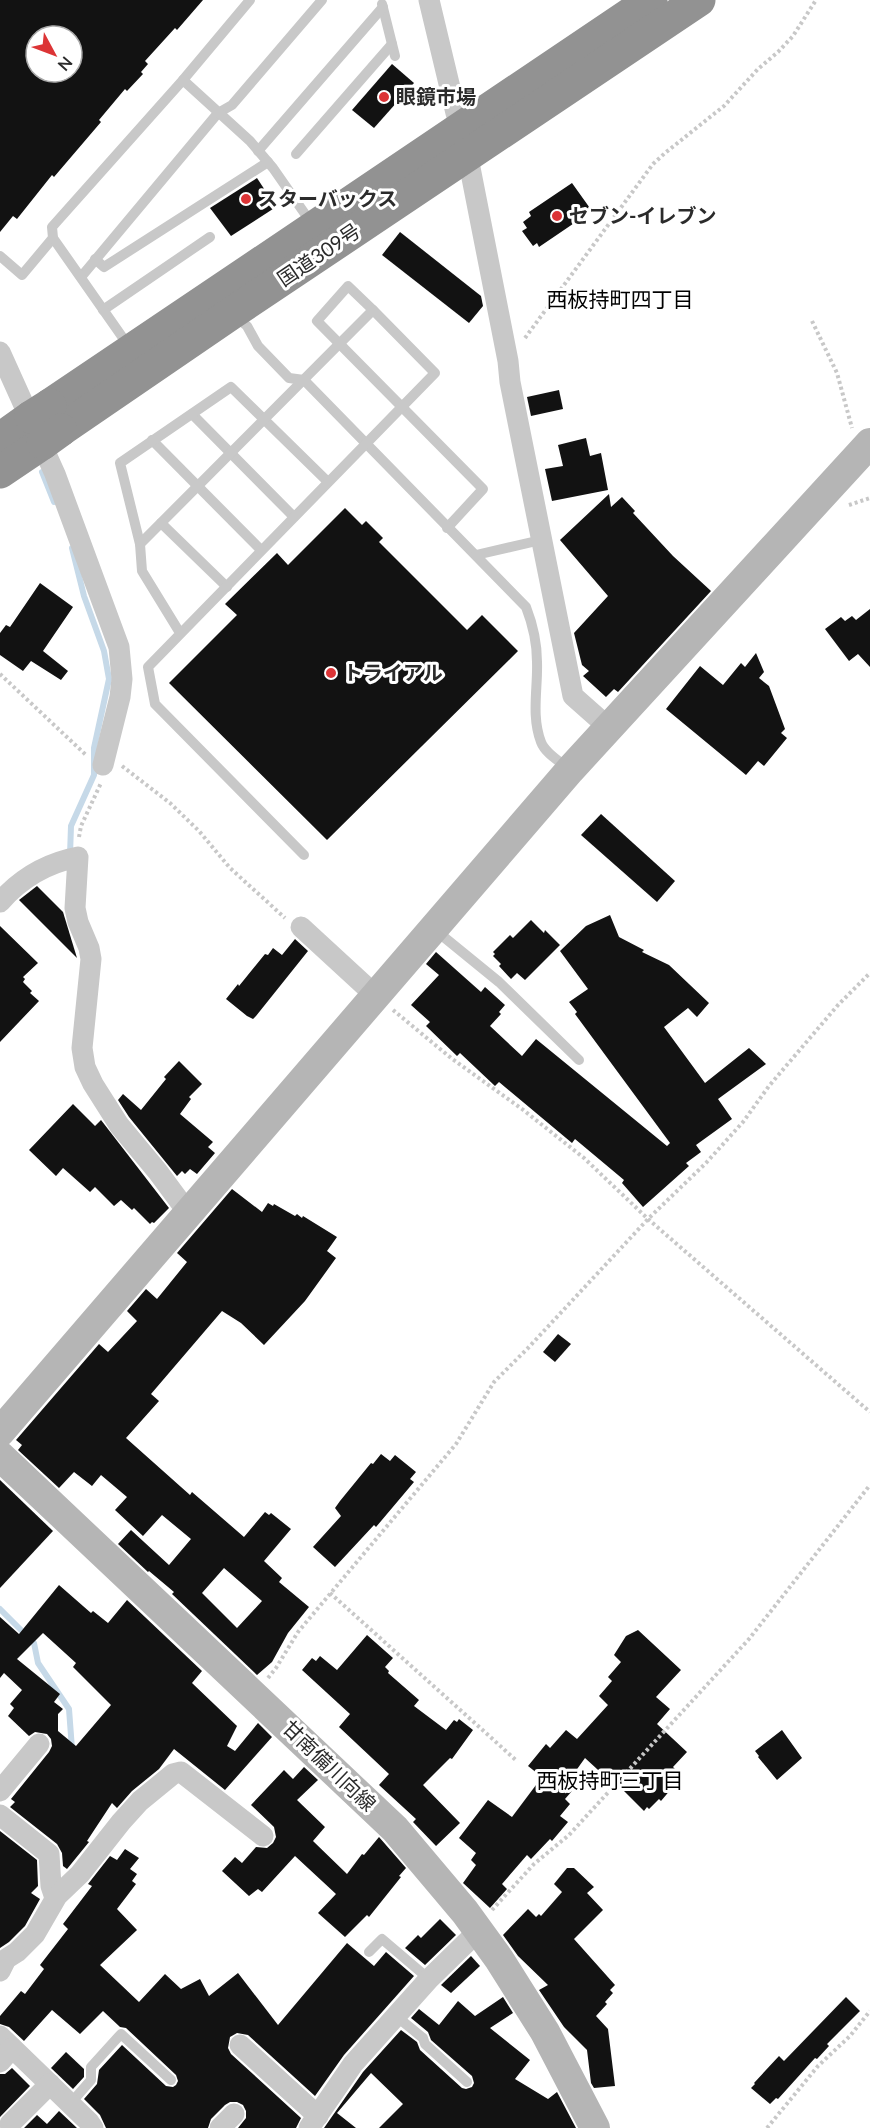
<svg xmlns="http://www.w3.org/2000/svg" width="870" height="2128" font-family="Lato,'Noto Sans JP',sans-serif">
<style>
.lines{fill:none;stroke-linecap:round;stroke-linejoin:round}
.stream{stroke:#c6d9e8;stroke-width:6}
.building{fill:#121212;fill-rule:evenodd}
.path{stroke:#c8c8c8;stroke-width:4;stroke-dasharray:3 3;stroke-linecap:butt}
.lane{stroke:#c8c8c8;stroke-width:10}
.street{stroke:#c8c8c8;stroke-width:21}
.secondary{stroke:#b5b5b5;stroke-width:30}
.highway{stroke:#929292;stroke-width:33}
.highway-bridge{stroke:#929292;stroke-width:33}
.poi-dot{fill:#dc3436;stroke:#fff;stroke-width:2}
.labels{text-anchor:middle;stroke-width:6;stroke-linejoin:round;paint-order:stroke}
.poi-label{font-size:20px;font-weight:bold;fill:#2b2b2b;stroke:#fff;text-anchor:start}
.street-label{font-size:20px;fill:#2b2b2b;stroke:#fff}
.neighbourhood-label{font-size:21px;fill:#000;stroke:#fff}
</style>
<rect width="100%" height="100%" fill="#fff"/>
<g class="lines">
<g class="stream">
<path d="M42,472l12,30"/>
<path d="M70,855l1,-29 23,-51v-27l15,-69 -5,-28 -20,-55 -12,-48"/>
<path d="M0,1609l34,34 4,20 31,46 3,40"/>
</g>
</g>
<g class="building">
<path d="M0,0h203l-26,30 -2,-2 -30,33 3,3 -7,8 2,2 -16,17 -2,-2 -26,31 2,2 -47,55 -2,-2 -35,44 -4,-3 -13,16zM36,36h36v36h-36z"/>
<path d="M392,64l22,19 -40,45 -22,-18z"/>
<path d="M257,178l19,29 -45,29 -21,-28z"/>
<path d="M572,183l20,28 -53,36 -2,-4 -4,3 -11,-15 5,-3 -4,-6 8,-6 -2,-4z"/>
<path d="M400,232l81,64 2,10 -14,17 -87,-68z"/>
<path d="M559,390l4,19 -32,7 -4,-19z"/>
<path d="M586,438l4,18 11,-3 7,37 -56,11 -7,-32 18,-3 -5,-21z"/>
<path d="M609,494l2,13 11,-10 13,14 -2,2 40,43 38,35 -93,101 -4,-3 -8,8 -23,-21 6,-5 -7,-6 -8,-32 34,-37 -48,-56z"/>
<path d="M345,508l17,17 4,-4 17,17 -4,4 88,88 15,-15 36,36 -191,189 -158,-157 68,-68 -12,-11 52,-51 11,12z"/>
<path d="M40,583l33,24 -30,44 25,20 -7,9 -30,-19 -8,10 -23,-16v-22l6,-8 4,2z"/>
<path d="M870,609v58l-12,-13 -9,7 -24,-32 16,-12 4,4 7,-5 4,4z"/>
<path d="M756,653l8,19 -5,6 10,8 16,43 -4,4 6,5 -23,28 -6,-5 -12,14 -80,-66 34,-43 23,19 18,-22 4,4z"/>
<path d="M601,814l74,67 -18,21 -76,-67z"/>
<path d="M37,886l26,26 14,46 -58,-58z"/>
<path d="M610,915l9,22 25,13 -2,2 27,13 40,38 -12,14 -9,-9 -24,19 41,56 44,-35 17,16 -48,35 14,20 -36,26 5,7 -15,11 3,3 -46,41 -21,-24 2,-3 -49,-41 -3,4 -73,-61 -4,4 -35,-33 -3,3 -31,-30 4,-4 -19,-17 28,-30 -13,-11 10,-12 45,40 4,-5 20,18 -6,7 2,2 -11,12 32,30 14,-17 131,107 3,-3 -95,-129 2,-2 -8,-10 19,-13 -28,-38 26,-25z"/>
<path d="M531,920l13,13 1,-3 15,15 -35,35 -8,-7 -6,6 -12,-13 2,-2 -8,-8 2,-2 -2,-2 17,-17 3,3z"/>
<path d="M0,926l38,37 -15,14 2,2 -2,3 9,9 -2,2 9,8 -39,41z"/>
<path d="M295,939l13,12 -52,65 -3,3 -6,-3 -21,-17 12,-15 1,2 26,-32 3,1 5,-7 9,7z"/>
<path d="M179,1061l23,23 -13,13 2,2 -11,15 33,28 -5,5 7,6 -18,21 -7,-5 -5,5 -3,-3 -5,5 -48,-59 -11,-17 5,-6 18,16 25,-31 -2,-2z"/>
<path d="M73,1104l22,22 6,-6 68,88 -15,15 -2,-1 -2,2 -16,-16 -2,2 -11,-10 -7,6 -19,-19 -5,5 -27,-24 -7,8 -27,-26z"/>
<path d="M232,1189l30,23 6,-9 5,3 1,-2 21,12 2,-2 5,4 1,-2 34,21 -10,14 9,7 -31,43 -41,44 -23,-22 -19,-12 -71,83 8,7 -33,37 64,57 2,-3 52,45 21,-25 4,3 2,-2 20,16 -27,32 18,17 -3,4 30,25 -21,26 -16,29 -15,13 -85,-81 2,-2 -25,-21 -1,1 -30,-28 13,-14 38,35 22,-26 -29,-24 -19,21 -28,-26 12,-13 -26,-22 -9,11 -18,-14 -15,16 -41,-38 4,-5 -6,-5 83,-96 9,8 29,-31 -10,-10 19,-22 11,10 30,-37 -10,-9zM224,1568l38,33 -25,27 -35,-35z"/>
<path d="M558,1334l13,10 -16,18 -12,-10z"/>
<path d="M381,1454l9,7 5,-6 21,17 -6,7 4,3 -38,45 -2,-2 -39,42 -22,-20 28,-31 -6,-8 5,-7 31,-38 2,1z"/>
<path d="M0,1480l53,51 -53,57z"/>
<path d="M59,1585l32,28 2,-2 15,12 19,-23 75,71 -10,12 45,43 -10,20 8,5 23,-28 14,14 -47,53 -51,-41 -15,20 -27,22 -15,17 -5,-5 -25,38 2,1 -22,27 -4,-3 -1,-13 -5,-9 -47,-37 5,-5 -4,-3 38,-47 3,-6 -1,-7 -4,-5 -12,-2 -6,4 -21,-20 6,-8 -4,-4 12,-14 -18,-17 -4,5v-61l19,17zM43,1633l33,30 -3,4 38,38 -35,41 -18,-15v-17l5,-5 -9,-7 6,-8 -43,-35z"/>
<path d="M638,1630l43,40 -25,27 14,12 -13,15 30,28 -14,15 9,9 -21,25 -2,-2 -10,10 -2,-2 -3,4 -33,-33 -2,2 -24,-22 -20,28 7,5 -7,8 5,5 -10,12 8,6 -16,19 -2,-2 -19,20 -4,-4 -25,29 5,5 -17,19 -27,-25 13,-18 -5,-5 5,-7 -17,-15 29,-38 24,17 30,-40 -14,-11 18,-22 4,4 16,-18 11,9 31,-34 -9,-9 13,-15 -4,-4 13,-15 -7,-7 12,-19z"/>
<path d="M367,1635l26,23 -8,9 4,4 -1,2 31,27 -5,6 32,24 8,-10 3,2 2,-3 14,11 -21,29 -2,-1 -27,27 37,38 -24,23 -23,-24 3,-3 -37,-34 10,-11 -50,-47 11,-13 -48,-44 10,-12 4,3 4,-5 17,14z"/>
<path d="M782,1730l20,28 -25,22 -19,-23 1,-1 -4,-5z"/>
<path d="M304,1767l14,13 -21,20 28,27 -12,14 34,33 15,-20 2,1 15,-18 27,31 -7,8 2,1 -32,40 -2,-2 -22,22 -27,-24 18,-19 -41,-38 -33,36 -4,-3 -9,7 -27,-25 13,-14 7,6 14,-16 11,1 6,-5 3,-6 -2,-10 -23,-22 33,-35 9,9z"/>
<path d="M0,1831l37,29 1,26 -7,7 9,6 -15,27 -16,16 -9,6z"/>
<path d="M125,1849l14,9 -9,11 7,5 -5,7 4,3 -19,25 20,21 -37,35 39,37 26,-28 16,15 19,-10 9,17 29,-23 40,52 69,-82 27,23 12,-14 28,24 -70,79 -29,41 -67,-61 -11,-2 -7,4 -2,11 3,6 70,64 -5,10h-58l8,-10v-7l-3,-6 -6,-3h-7l-5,3 -14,14 -3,9h-102l-6,-13 -16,-16 13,-15 2,-14 23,-25 44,41 7,1 3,-2 2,-4 -2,-6 -50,-47 -6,-1 -17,-16 -23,23 -28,-24 -28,31 -15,-14 -9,-3v-8l21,-25 4,3 19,-25 -4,-4 28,-36 -5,-5 29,-38 -4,-2 22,-28 7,4z"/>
<path d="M567,1868h7l20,19 -7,6 16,17 -29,29 41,46 -5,5 3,3 -8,9 2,2 -11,12 12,13 7,57 -21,2 -3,-5 -4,-33 -23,-23 -25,-37 9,-5 -30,-29 -15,-21 25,-26 8,8 3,-3 2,2 21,-24 -8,-8z"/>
<path d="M440,1919l16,16 -31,30 -20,-17 13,-13 3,3z"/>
<path d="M471,1956l9,10 -29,27 -10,-8z"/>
<path d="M503,1997l10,16 -23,15 40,32 -15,19 33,20 9,-7 19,36h-197l24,-24 -32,-31 -34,40 19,15h-32l39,-56 38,-42 16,12 3,8 42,38 4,1 6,-2 2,-4 -2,-7 -41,-36 -3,-8 -17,-14 8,-9 20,16 19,-24 17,15z"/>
<path d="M846,1997l14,14 -33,33 2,2 -12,13 -2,-1 -37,41 -2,-1 -6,6 -19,-16 4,-4 -1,-1 25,-27 5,5z"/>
<path d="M66,2052l18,17v8l-11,12 -22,-21z"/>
<path d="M12,2068l18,18 -30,31v-43h5z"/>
<path d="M59,2111l18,17h-53l13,-13 10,9z"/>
</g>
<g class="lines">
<g class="path">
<path d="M812,321l25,52 15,55"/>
<path d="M525,338l128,-174 12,-11 59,-47 34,-37 20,-17 15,-16 23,-36"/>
<path d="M849,505l21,-7"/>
<path d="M0,674l86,81"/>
<path d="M122,766l48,37 29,28 31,37 55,50"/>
<path d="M79,837l2,-11 20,-43"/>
<path d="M393,1010l58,48 71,51 62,49 64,61 222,193"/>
<path d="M330,1593l187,168"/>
<path d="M268,1678l8,-10 22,-36 158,-188 38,-62 35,-35 119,-128 58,-56 37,-41 26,-36 69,-81 32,-32"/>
<path d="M492,1910l42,-46 35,-29 180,-196 121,-154"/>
<path d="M767,2128l51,-62 32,-30 20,-25"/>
</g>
<g class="lane">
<path d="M382,4l13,52"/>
<path d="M183,80l67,-80"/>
<path d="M258,151l125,-144"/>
<path d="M296,154l96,-110"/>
<path d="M0,256l22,19 31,-37"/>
<path d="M95,259l9,8 164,-105"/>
<path d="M81,277l137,-164 14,-8 90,-105"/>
<path d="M103,310l107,-73"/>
<path d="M373,310l-25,-24 -31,35 166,168 -36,39"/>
<path d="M235,316l12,10 11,20 31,32 15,2 222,227c7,18 11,35 11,55 1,26 -6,54 4,80 4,11 18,19 27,26"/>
<path d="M130,348l-77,-110 -1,-11 131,-147 67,61 23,27 39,56"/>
<path d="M192,414l102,103"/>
<path d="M152,440l109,110"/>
<path d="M161,523l66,64"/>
<path d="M140,544l-20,-81 111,-76 97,95"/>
<path d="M476,555l65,-15"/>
<path d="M180,633l-38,-62 -2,-27 233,-234 62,63 -287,294 7,37 149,151"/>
<path d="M434,929l65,53 80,78"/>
<path d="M369,1952l13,-13 47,40"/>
<path d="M396,2016l27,22 2,6 42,38"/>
<path d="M70,2104l21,-24v-13l30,-33 50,46"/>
</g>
<g class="street">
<path d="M429,0l27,113 6,14 46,234 2,21 63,314 35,31"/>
<path d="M0,352l55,122 64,173 3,32 -2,18 -17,68"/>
<path d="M0,902c21,-24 47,-39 78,-45l-3,51 3,14 11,26 2,11 -9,89 3,19 8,17 26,41 39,47 31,42"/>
<path d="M301,927l75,69"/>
<path d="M0,1791l39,-47"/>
<path d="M0,1815l49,39 2,32 4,12"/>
<path d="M0,1971l6,-12 11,-7 18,-18 22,-38 23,-22 41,-52 19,-21 33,-27 8,-2 82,64"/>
<path d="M0,2036l89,86 4,6"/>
<path d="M240,2045l78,71"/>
<path d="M0,2062l12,-14"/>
<path d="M10,2124l40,-40"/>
<path d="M220,2128l14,-14"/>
<path d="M309,2128l44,-64 76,-85 41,-40 6,-10"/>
</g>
<g class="secondary">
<path d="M0,1432l570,-662 300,-327"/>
<path d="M0,1456l395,373 70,83 34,47 46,73 50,96"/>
</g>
<g class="highway">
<path d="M50,405l601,-405"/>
<path d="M61,430l171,-117 467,-313"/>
<path d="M0,439l31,-22"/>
<path d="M0,472l43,-29"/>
</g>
<g class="highway-bridge">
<path d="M31,417l19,-12"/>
<path d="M43,443l18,-13"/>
</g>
</g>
<g class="poi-dot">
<circle cx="384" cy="97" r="6"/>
<circle cx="246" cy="199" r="6"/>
<circle cx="557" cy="216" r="6"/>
<circle cx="331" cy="673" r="6"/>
</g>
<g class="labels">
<g class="poi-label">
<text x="396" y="104">眼鏡市場</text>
<text x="258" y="206">スターバックス</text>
<text x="569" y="223">セブン-イレブン</text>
<text x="343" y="680">トライアル</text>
</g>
<g class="street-label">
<text transform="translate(319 255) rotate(-34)" y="7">国道309号</text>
<text transform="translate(329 1766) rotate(44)" y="7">甘南備川向線</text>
</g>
<g class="neighbourhood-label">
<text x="620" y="307">西板持町四丁目</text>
<text x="610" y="1788">西板持町三丁目</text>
</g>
</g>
<g transform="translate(54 54) rotate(131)"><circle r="28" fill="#ffffff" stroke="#aaaaaa" stroke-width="1.5"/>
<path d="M0-4.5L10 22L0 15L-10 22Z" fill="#dc3436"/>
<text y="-9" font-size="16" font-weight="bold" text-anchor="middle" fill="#2b2b2b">N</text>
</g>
</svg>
